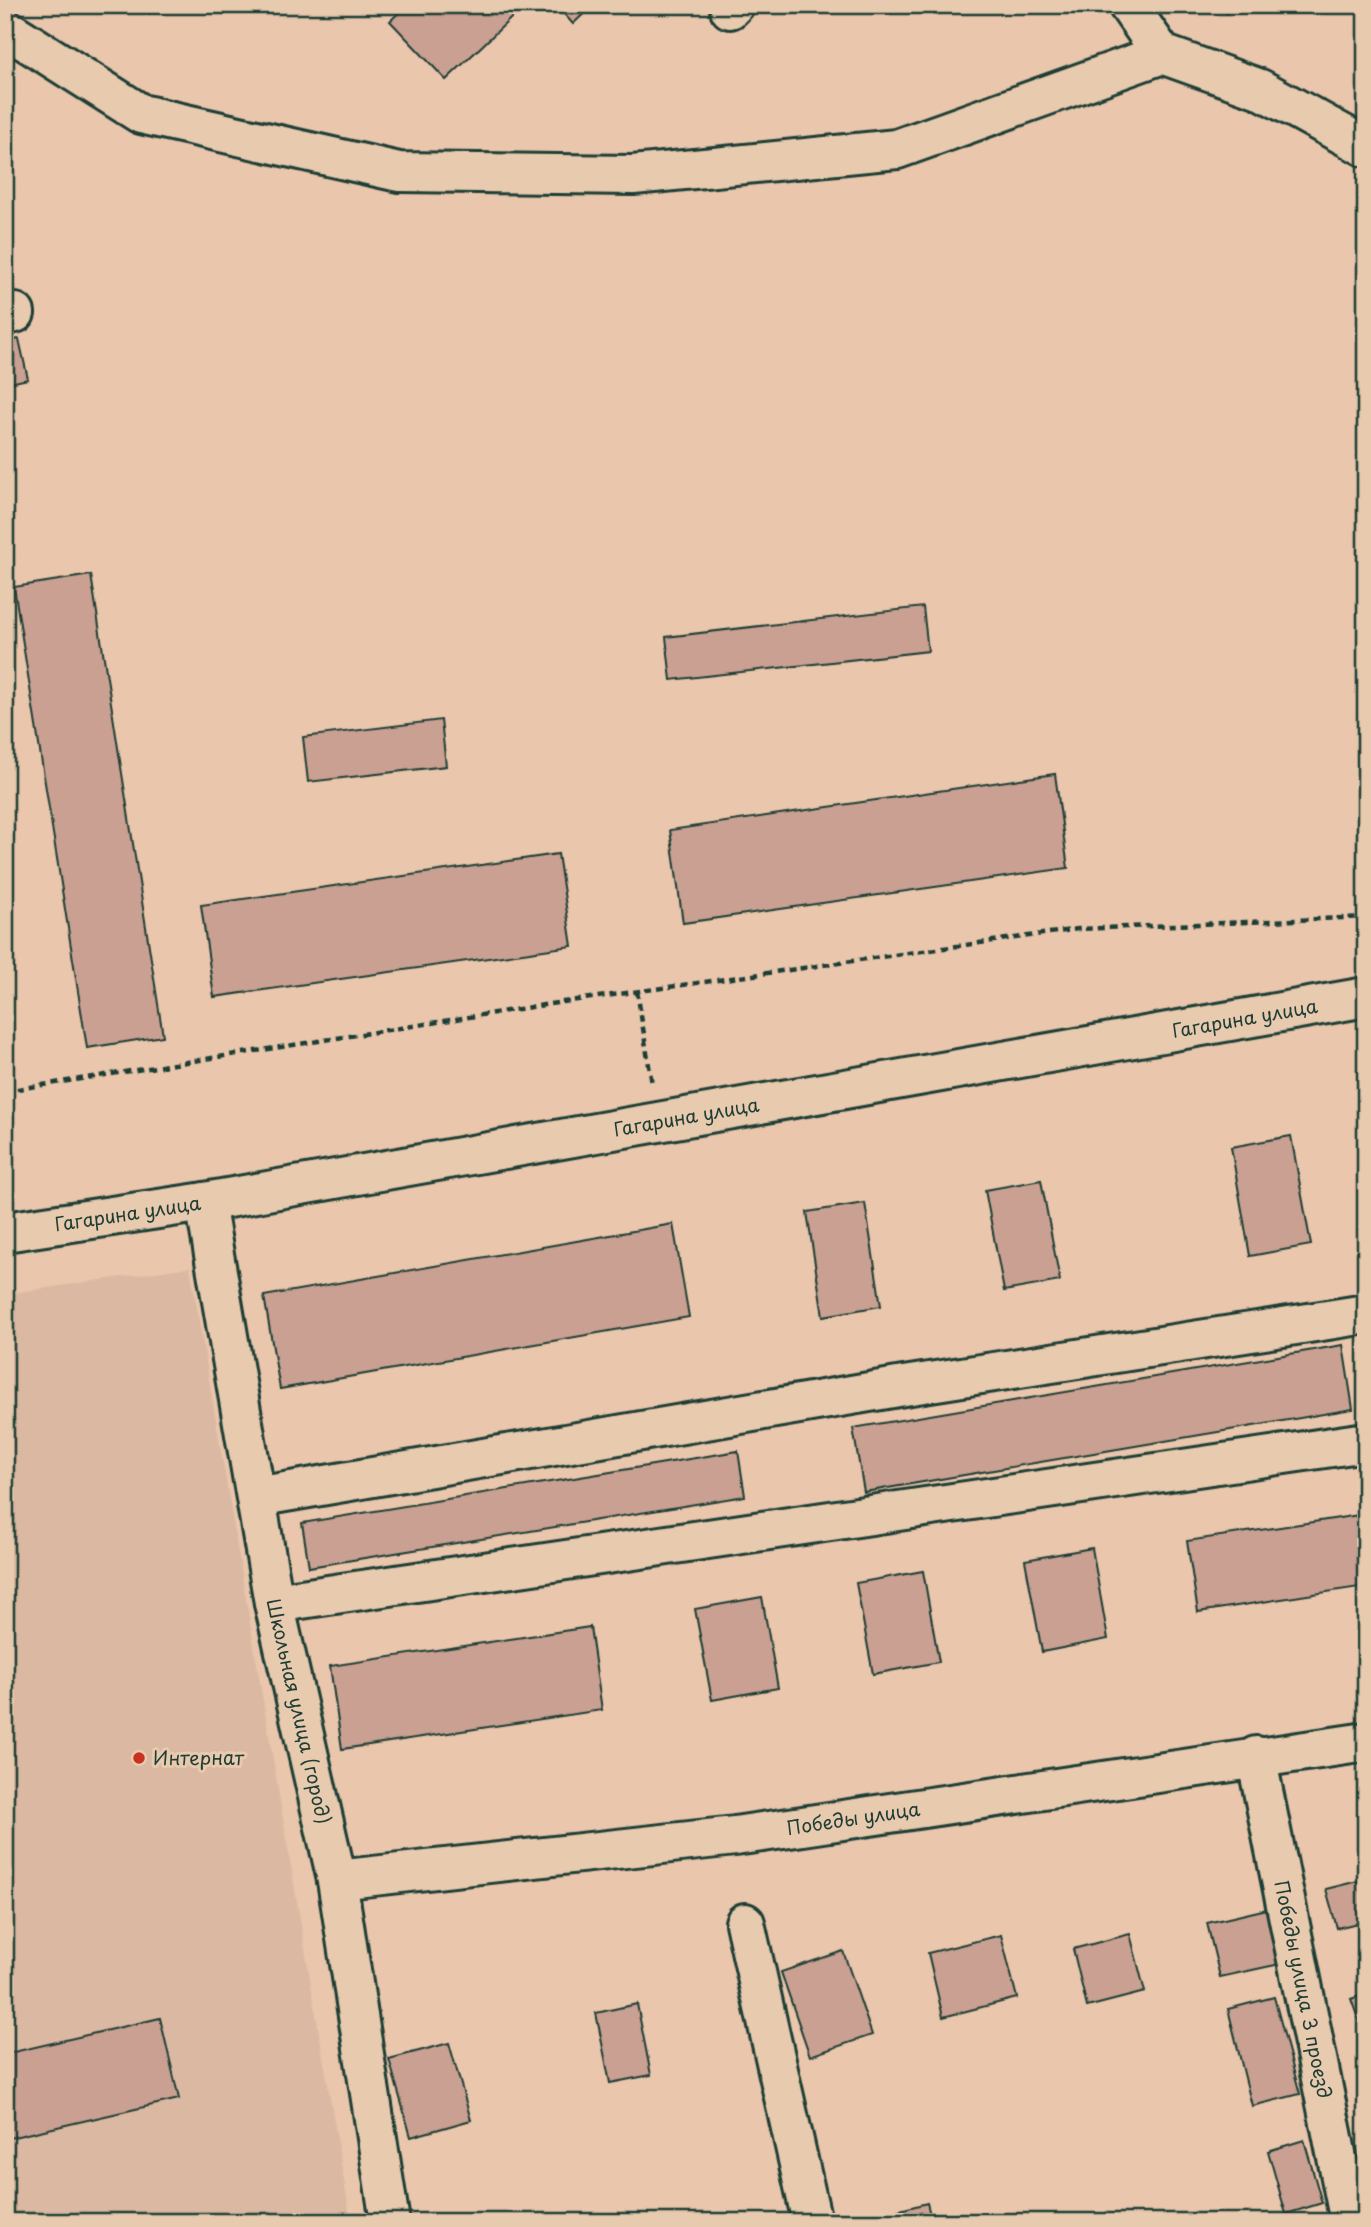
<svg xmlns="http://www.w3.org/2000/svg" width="1371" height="2227" font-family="'Playpen Sans',sans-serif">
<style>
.built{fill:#dbb8a2}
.building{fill:#c9a091;stroke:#1f3d34;stroke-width:2}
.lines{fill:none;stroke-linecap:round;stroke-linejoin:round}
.minor-casing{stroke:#1f3d34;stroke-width:44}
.major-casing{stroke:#1f3d34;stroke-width:44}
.path{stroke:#1f3d34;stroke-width:4.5;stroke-dasharray:7 5;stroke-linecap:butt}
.minor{stroke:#e8caae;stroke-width:38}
.major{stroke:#e8caae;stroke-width:38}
.poi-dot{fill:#c8321e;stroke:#e8caae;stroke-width:2.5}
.labels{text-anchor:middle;stroke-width:6;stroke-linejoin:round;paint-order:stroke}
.street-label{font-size:19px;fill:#1f3d34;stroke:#e8caae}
.poi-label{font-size:19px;fill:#1f3d34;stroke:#e8caae;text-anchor:start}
</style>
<rect width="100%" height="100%" fill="#e9c6ac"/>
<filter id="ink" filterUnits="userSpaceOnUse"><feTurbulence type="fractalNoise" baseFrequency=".0143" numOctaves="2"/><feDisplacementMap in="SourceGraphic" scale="14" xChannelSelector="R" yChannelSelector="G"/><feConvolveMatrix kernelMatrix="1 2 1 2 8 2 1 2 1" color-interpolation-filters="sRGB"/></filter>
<g filter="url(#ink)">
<path class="built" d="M190,1267l161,955h-346v-928z"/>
<g class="building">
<path d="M407,5h118l-79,75 -56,-59z"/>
<path d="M556,5h37l-20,19z"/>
<path d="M1222,5h17l-12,8z"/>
<path d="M19,339l9,40 -23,5v-42z"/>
<path d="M91,575l72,461 -76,12 -73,-461z"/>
<path d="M923,607l5,44 -257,29 -5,-43z"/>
<path d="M441,720l5,46 -138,16 -5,-45z"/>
<path d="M1055,774l13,94 -385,55 -13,-93z"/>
<path d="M558,854l14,92 -358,51 -13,-92z"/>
<path d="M1291,1136l20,109 -61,11 -19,-109z"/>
<path d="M1041,1180l19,101 -56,10 -19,-101z"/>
<path d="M865,1203l16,103 -58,10 -16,-104z"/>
<path d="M673,1224l16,93 -409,72 -16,-93z"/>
<path d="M1343,1345l10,64 -489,83 -11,-64z"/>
<path d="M738,1451l7,45 -436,71 -7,-44z"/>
<path d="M1366,1514v72l-168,26 -11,-71z"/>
<path d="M1092,1548l16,91 -66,13 -17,-92z"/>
<path d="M923,1571l16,91 -66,12 -17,-91z"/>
<path d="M762,1597l16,91 -66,12 -17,-91z"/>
<path d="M590,1627l12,83 -260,39 -12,-83z"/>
<path d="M1366,1879v42l-29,7 -11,-39z"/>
<path d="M1267,1909l13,55 -60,13 -13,-54z"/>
<path d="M1130,1934l15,58 -58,15 -14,-58z"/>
<path d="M1001,1935l16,63 -74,19 -15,-64z"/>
<path d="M843,1951l29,84 -62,21 -29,-84z"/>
<path d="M1366,1994v47l-15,-42z"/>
<path d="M1274,1997l26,97 -48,12 -24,-97z"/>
<path d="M637,2004l14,71 -41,8 -14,-70z"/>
<path d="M160,2018l19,81 -174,40v-85z"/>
<path d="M449,2043l22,77 -60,17 -22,-78z"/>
<path d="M1304,2140l18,63 -36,11 -18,-63z"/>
<path d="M927,2203l5,19h-62l-1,-4z"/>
</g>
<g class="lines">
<defs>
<g id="minor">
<path d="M1128,5l34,49"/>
<path d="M730,9l4,-4"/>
<path d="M5,28l136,86 258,58 234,3 264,-26 265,-95 98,35 106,58"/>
<path d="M5,315l10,-2"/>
<path id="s1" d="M205,1202l69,401 63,277 53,342"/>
<path d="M256,1497l648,-111 462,-72"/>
<path d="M274,1603l1092,-161"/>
<path id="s2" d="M1256,1756l94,466"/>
<path id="s3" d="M337,1880l398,-44 631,-94"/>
<path d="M745,1923l67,299"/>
</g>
<g id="major">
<path id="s4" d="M5,1232l200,-30 1161,-205"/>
</g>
</defs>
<use href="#minor" class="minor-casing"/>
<use href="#major" class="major-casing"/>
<g class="path">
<path d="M637,991l15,93"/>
<path d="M5,1091l558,-89 515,-73 288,-12"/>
</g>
<use href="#minor" class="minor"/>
<use href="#major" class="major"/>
</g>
</g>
<circle class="poi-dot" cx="139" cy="1758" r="7"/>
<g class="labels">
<g class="street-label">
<text dy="7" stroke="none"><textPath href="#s4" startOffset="1258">Гагарина улица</textPath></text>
<text dy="7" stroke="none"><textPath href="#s4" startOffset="691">Гагарина улица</textPath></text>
<text dy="7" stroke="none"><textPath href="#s4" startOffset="124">Гагарина улица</textPath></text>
<text dy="7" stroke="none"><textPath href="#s1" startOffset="518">Школьная улица (город)</textPath></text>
<text dy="7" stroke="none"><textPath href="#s3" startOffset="520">Победы улица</textPath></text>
<text dy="7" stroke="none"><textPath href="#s2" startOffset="238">Победы улица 3 проезд</textPath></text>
</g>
<g class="poi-label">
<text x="153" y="1765">Интернат</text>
</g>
</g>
<rect width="1371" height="2227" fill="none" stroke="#e8caae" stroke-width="28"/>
<rect x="14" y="14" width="1343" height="2199" fill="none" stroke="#1f3d34" stroke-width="2.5" filter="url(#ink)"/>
</svg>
